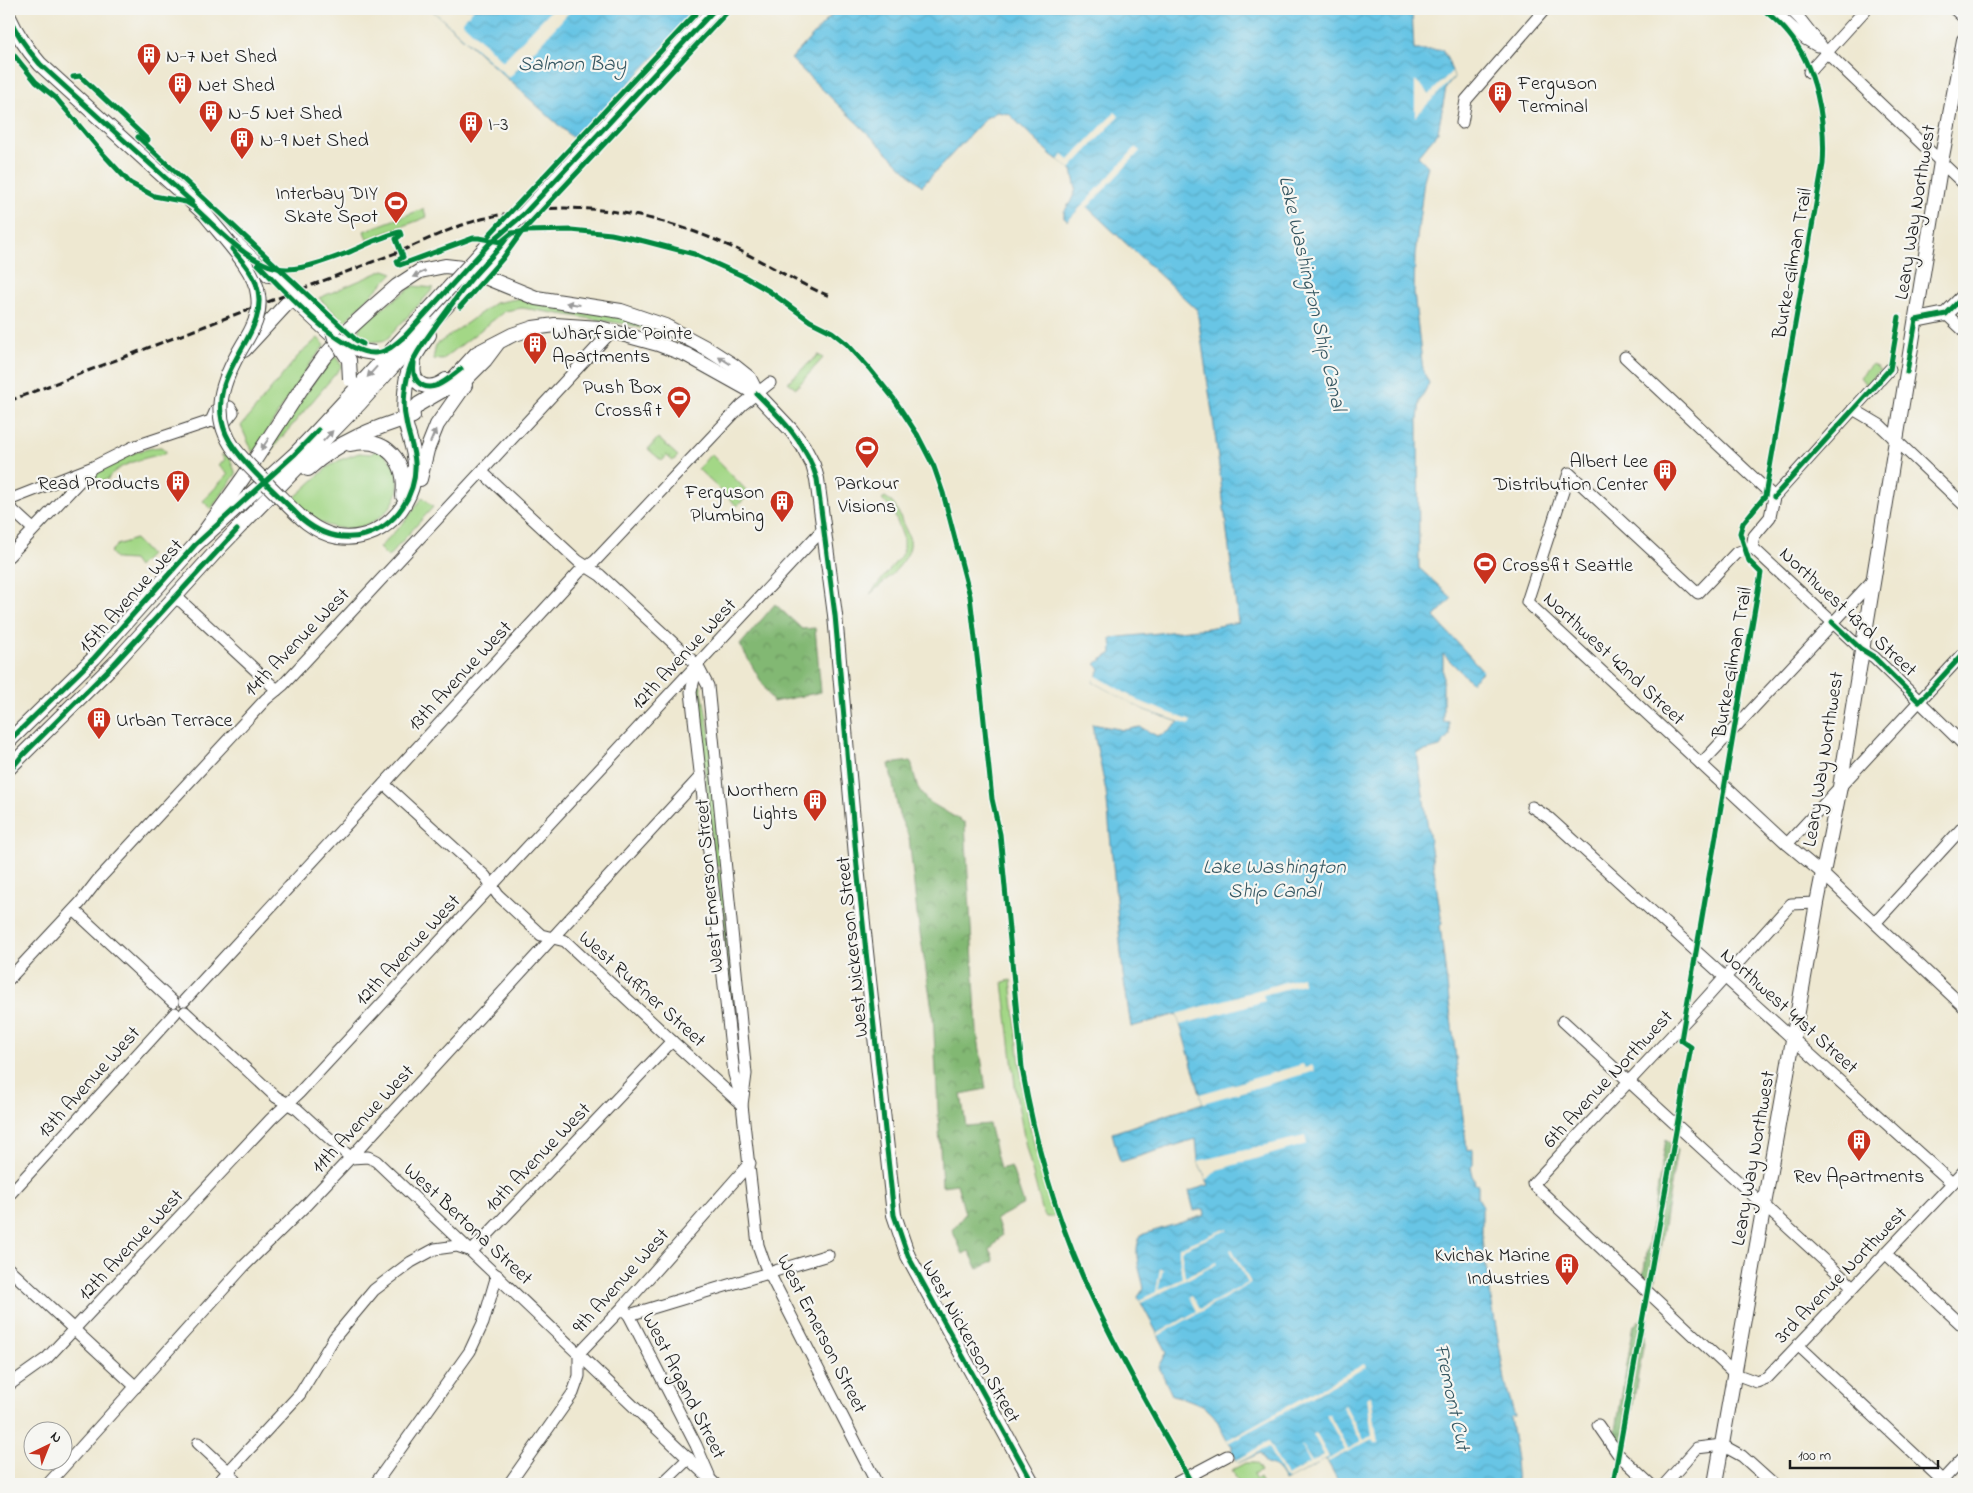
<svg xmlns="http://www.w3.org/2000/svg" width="1973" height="1493" font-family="'Indie Flower',sans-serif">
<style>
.green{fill:#a3d786;stroke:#607a51}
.forest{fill:url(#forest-crowns);stroke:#4f6a48}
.park{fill:url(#park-tufts);stroke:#607a51}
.water{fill:url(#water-waves);stroke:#427080}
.pier{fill:#eee8d1}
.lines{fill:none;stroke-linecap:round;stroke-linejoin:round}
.minor-casing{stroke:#3c3b37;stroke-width:13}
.major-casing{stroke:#3c3b37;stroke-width:16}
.minor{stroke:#fff;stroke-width:11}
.major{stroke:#fff;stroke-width:14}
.rail{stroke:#1c1c1c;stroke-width:3;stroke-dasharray:8 4;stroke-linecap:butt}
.major-bridge-casing{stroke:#3c3b37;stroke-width:16;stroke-linecap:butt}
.major-bridge{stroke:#fff;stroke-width:14}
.cycleway-casing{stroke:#f6f6f2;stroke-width:8}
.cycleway{stroke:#00873e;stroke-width:5}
.oneway{fill:#999}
.labels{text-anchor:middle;stroke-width:4.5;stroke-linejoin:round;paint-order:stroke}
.poi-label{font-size:20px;fill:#1c1c1c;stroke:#f6f6f2;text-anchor:start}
.street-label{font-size:20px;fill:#1c1c1c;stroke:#f6f6f2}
.water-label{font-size:21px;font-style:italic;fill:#365762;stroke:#f6f6f2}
</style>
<defs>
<pattern id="forest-crowns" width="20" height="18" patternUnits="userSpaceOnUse" patternTransform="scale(1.25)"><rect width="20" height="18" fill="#82b873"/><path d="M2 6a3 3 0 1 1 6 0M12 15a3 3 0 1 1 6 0" fill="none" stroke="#6a955e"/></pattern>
<pattern id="park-tufts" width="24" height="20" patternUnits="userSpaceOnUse" patternTransform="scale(1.25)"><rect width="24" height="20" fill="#a3d786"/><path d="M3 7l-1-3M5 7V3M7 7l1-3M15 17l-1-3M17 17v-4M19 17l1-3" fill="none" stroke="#8cb873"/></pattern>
<pattern id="water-waves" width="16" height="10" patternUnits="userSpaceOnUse" patternTransform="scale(1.25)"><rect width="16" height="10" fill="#67c5e5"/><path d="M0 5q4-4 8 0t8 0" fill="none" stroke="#59a9c4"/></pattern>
</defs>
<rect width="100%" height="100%" fill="#f6f6f2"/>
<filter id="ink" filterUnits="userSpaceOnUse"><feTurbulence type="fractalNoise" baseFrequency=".02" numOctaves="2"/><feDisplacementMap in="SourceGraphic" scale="10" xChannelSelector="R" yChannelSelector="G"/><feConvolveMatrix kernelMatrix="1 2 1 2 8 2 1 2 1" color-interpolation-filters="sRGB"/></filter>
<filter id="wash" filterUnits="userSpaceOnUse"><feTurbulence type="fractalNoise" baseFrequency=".0096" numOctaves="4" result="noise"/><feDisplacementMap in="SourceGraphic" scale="20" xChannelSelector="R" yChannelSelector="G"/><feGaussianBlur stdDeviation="1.12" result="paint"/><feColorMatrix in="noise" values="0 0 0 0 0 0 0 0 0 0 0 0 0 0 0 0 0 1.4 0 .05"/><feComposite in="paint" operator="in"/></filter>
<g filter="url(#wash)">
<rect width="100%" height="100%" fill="#eee8d1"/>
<g class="green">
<path d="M423,209l4,8 -60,23 -3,-9z"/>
<path d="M384,270l9,3 -49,49 -25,-24z"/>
<path d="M413,286l21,2 -48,52c-13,3 -19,2 -28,-7l3,-9z"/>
<path d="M521,298l93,16 87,35 -70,-24 -109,-17 -17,3 -63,49 -9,-1 3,-14 59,-42z"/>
<path d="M318,338l7,7 -16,20 -56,88 -12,-27 58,-71z"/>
<path d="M818,355l5,3 -27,30 -8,-6z"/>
<path d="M335,356l7,10 -79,94 46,-72z"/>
<path d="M1872,364l8,6 -14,15 -6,-8z"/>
<path d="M161,447l5,4 -2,3c-16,3 -48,10 -56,25l-16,6 -5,-1v-4c15,-16 52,-32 74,-33z"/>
<path d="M378,449c52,38 -6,98 -56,74 -11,-5 -20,-15 -29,-24l35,-32 12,-7 19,-7 12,1z"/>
<path d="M711,454l39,40 -13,12 -39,-37z"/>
<path d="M221,455l8,1 7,18 -25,35 -8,-8 25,-27 -9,-8 6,-7z"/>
<path d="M423,497l10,10 -45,50 -9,-9 26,-27z"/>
<path d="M885,497c10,6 14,15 17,25 3,6 6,12 8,18 4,18 -28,44 -40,54l33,-41v-16l-10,-26 -11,-12z"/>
<path d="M135,539l15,16 -12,12 -5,-7 -17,-1 -6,-7 7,-7z"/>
<path d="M698,683l3,3 9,49 13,131h-9l-16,-165z"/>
<path d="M722,870l19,194 -1,12 -25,-205z"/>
<path d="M1011,980l11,103 10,53 23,79 -4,2h-5l-3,-4 -17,-66 -10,-53 -13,-112z"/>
<path d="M1245,1463h11l5,8 -8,4 3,5 3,-2 3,6h-23l-7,-14z"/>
</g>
<g class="forest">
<path d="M775,604l27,25 13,-1 6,64 -48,10 -33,-57z"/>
<path d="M911,761l6,25 9,14 39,23 12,208 9,58 -25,5 5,32 23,-2 11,45 11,-3 13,38 -28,15 6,16 -12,15 4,11 -16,8 -9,-18 -6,3 -11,-24 13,-16 -8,-30 -15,2 -9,-171 -16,-101 -8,-77 -10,-22 -10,-51z"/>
<path d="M1666,1139l11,11 -23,134 -11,-9z"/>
<path d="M1645,1317l3,1 -23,132 -11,-9 20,-117z"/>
</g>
<path class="park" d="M658,438l20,18 -5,5 -6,-5 -5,5 -14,-12z"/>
<g class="water">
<path d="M431,9h268l-123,132z"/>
<path d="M837,9h575l2,41h28l7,12 5,15 -8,11 -8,44 -20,24 10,10 -4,14 -9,75 -1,38 9,78 6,12 -9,18 -2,19 1,148 33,30 -18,19 49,54 -12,11 -28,-28v67l6,1v14l-9,11 -23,6 25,171 -2,2 27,224 6,-1v16l-2,2 4,17 3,1v12l4,9v34l8,52 16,94 9,30h-3l-2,2 7,42 -2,1 2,23h-177l-14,-25 -41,22c-4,-8 -9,-16 -19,-17l-6,-11 -22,10 -6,-11v-6c-7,-6 -10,-16 -14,-24 -9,-17 -29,-23 -46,-27l-13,-28 8,-15 -29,-55 6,-9c-4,-18 -12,-36 -3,-53l64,-20 -1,-6 -10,2 -5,-20 20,-6 -11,-24 -2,-22 -76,23 -8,-29 91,-30 -26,-89 -46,13 -8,-53 -17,-183 -14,-67 32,6 16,-3 17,9 11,-4 11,-10 -34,-12 -52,-28 7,-13 -5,-5 17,-11 -1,-15 97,-10 30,-6 -24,-196 -17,-116 -113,-106 -16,17 -4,-3v-6l7,-11 5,-12 -4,-19 -22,-16 -41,-40 -12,-2 -11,6 -64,68 -131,-127z"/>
</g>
<g class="pier">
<path d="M431,9h43l-12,13 41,39 49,-52h20l-63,69z"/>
<path d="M699,9h2v1l-123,132 -4,1z"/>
<path d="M1452,71l2,6 -39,40v-37l15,14z"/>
<path d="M1115,112l4,4 -49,53 -12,-9 5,-5 6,5z"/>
<path d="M1136,147l4,4 -54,58 -2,-2 -15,16h-3z"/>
<path d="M1095,675l44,26 52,20 -2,4 -44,-15 -16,-8 -36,-20z"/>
<path d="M1302,977l1,7 -40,11 2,6 -85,24 -3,-11z"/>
<path d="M1303,1064l2,4 7,-3 3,6 -112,32 -3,-9z"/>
<path d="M1305,1136l2,8 -90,26 -10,10 -9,-19z"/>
<path d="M1227,1228v2l-46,20 4,27 31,-15 1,2 -76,39 -2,-3 17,-8 4,-23h3l-5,21 24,-11 -4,-33 3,1z"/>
<path d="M1232,1249l19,34 -93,53 -1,-2 40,-23 -7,-14 2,-2 8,14 48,-26 -18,-33z"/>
<path d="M1364,1364l2,3 -138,76 -1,-3z"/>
<path d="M1371,1396l7,47h-4l-2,-4 -44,23 -1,-2 18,-10 -19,-35 3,-1 19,35 13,-7 -19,-35 3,-2 19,35 8,-5 -5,-38z"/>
<path d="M1316,1433l13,24 -40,22 -5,-2 -16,-30 -30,16 -2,-3 32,-18 19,34 23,-13 -9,-17h1l10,16 12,-7 -11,-21z"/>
</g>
</g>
<g filter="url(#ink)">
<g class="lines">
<defs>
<g id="minor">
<path d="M1772,9l33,30 12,7"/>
<path d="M1790,9l10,10 26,33 138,132"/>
<path d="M1954,9l10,9"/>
<path d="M1809,72l57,-63"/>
<path d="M1462,123l4,-23 79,-91"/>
<path d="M1946,314l18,17"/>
<path d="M1625,357l149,140"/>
<path d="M1880,380l10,-11"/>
<path d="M1853,409l27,16 84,80"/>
<path d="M482,472l96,89 22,14 97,90 11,21 38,388 -4,31 16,140 7,20 112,219"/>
<path d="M9,500l84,-33 40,-20 78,-26 7,2 8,-2 7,-9 -3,-5 -5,-1 -9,4 -5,11"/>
<path d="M9,507l24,22"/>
<path d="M1752,547l-16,6 -38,40 -129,-120 -42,129 260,242 36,30 141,133"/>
<path d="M1752,547l109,102 13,8 90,88"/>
<path d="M1752,547l2,-11 16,-19 4,-20 103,-114"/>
<path d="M9,556l81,-86"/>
<path d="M174,598l8,4 95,88"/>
<path d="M697,666l-6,26 43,382 7,24"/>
<path d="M1701,764l172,-184"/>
<path d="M384,784l101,92 13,19 43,40 24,6 107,100 70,64"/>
<path d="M1532,807l17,11 403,365"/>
<path d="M1787,844l177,-191"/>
<path d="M1817,903l-26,1 -100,111 -158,169 202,190 22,8 10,-4 197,-207"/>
<path d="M74,910l99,92"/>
<path d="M1875,923l89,-97"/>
<path d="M9,979l71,-76 17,-22 169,-182 17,-14 329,-354"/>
<path d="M184,1001l395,-429 16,-11 147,-156 28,-22"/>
<path d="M185,1012l91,85 21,12 54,49 17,-1 8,4 339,323"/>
<path d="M1563,1021l290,266"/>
<path d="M9,1195l166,-182"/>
<path d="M1885,1253l79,74"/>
<path d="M9,1269l127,118"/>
<path d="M624,1310l5,5 67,130 13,30"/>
<path d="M629,1315l199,-60"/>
<path d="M1798,1345l148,139"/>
<path d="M9,1385l38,-27 224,-239 28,-26 525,-565"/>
<path d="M1598,1425l20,29 32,30"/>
<path d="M198,1443l31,29 8,12"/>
<path d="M48,1484l196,-218 63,-62 47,-50 347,-378"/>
<path d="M217,1484l83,-90 34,-56 40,-48 37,-28 24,-13 22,-3 15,5 200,-210"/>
<path d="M375,1484l95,-133 13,-28 14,-48"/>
<path d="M509,1484l64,-91 6,-17v-23l43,-45 128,-145"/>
<path d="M662,1484l27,-26"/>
<path d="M1174,1484l53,-28"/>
<path d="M1665,1484l32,-36 25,-3 20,11 31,28"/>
<path d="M1939,1484l25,-27"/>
</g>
<g id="major">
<path d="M9,17c8,18 18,32 31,47l165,150 64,61"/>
<path d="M1916,320l30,-6 18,-18"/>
<path d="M244,350l48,-52 43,40"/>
<path d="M414,364c-4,23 16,28 32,16"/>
<path d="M454,391l31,-31 12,-16"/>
<path d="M405,419l14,-15 24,-14 34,-37 35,-18 21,-7 22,-3 45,3 58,16 29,11 70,39 34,36 12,16 10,19 4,14 18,136 22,252 37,348 14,41 125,228"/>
<path d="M350,444c36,-9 58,18 53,52"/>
<path d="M308,469c31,-28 66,-41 105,-53"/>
<path d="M420,479l7,-29 10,-25 28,-40"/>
<path d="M338,537c42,6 77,-30 77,-71 0,-16 -7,-30 -10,-45 -2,-12 0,-27 1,-39 2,-17 13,-33 23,-47"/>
<path d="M195,545l48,-67 58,-89 23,-32 26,-29 23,-21 24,-21 23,-15 25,-5 18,2 73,30 85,13 44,15 41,22 28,18 15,12 8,16"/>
<path d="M9,741l85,-83 101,-113 99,-90 24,-25 108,-117"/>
<path d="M9,768l105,-104 107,-118 139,-143 111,-124"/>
<path d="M1715,1484l102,-581 23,-116 101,-625 23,-122"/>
</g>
</defs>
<use href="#minor" class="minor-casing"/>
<use href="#major" class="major-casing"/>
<use href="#minor" class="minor"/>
<use href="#major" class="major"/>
<path class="rail" d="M9,401l392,-150c28,-12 55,-26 85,-33 80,-21 166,-7 241,27 36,15 68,38 105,52"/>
<defs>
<g id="major-bridge">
<path d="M205,214c16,21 51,55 53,81 3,19 -5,34 -15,50 -20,34 -35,69 -8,105 10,13 23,24 34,36 21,20 39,45 69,51"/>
<path d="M269,275l12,1 50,49 4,13 14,22 1,19"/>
<path d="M471,279l27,-29 11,-15"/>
<path d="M426,313l64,-70 34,-29 191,-205"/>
<path d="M335,338l27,13 12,2"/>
</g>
</defs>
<use href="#major-bridge" class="major-bridge-casing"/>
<use href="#major-bridge" class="major-bridge"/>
<defs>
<g id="cycleway">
<path d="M9,17c8,18 18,32 31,47l152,138"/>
<path d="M9,49l27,33 20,16 48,57 26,28 24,13 32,6 8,5c24,22 59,63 94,62 20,-1 40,-9 59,-16 17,-7 35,-17 53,-21l1,3 -5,4 7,18 -6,4 1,3 2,1 73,-27h6l22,4 11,-9 15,-2 44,-1 40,4 33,7 50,13 49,22 26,15 41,30 22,11 15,12 22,24 25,31 23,35 17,33 9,26 27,103 10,86 12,117 8,35 22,234c13,75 34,149 65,218 31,68 69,133 105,198"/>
<path d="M73,77l7,-1 68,64"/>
<path d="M138,137l218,203 7,4"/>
<path d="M489,235l211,-226"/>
<path d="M232,249c9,11 19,21 24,34 19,54 -56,87 -30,151 11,26 55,63 76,85 18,15 40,22 63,16 31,-9 52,-41 50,-73 -1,-14 -7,-27 -9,-41 -4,-16 -1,-40 5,-56 6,-15 17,-28 26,-41 12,-15 22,-31 34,-45 12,-14 25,-26 35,-40"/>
<path d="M258,264c24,24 83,91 117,89 12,0 21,-10 30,-17l85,-93 34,-29 191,-205"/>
<path d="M460,307l43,-49 18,-25 209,-224"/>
<path d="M414,363c-1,7 -1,14 4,19 14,14 32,-5 43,-13"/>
<path d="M1907,372l9,-52 30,-6 18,-18"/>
<path d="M757,394c25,25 50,50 60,85l18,136 22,252 37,348 14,41 125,228"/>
<path d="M1774,497l116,-128 9,-52"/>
<path d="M1832,622l29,27 13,8 45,45 45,-49"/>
<path d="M9,741l85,-83 101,-113 99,-90 24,-25"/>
<path d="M9,772l12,-15 93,-93 123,-134"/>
<path d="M1613,1484l78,-437 -10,-7 80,-467 -12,-12 -9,-28 3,-10 22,-27 58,-332c3,-43 -7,-98 -35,-131 -7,-9 -17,-17 -25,-24"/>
</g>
</defs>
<use href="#cycleway" class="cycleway-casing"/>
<use href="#cycleway" class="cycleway"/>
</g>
<defs><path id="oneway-solid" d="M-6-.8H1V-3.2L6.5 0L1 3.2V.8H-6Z" transform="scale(1.25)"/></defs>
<g class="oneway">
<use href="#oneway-solid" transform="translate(419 274) rotate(155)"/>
<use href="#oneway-solid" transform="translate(573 304) rotate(-172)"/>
<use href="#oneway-solid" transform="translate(724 360) rotate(-147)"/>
<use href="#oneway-solid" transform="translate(372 372) rotate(132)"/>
<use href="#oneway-solid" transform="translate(328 436) rotate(-47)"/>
<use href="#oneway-solid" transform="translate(433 436) rotate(-67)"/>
<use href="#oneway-solid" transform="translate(265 444) rotate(123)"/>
</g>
</g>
<defs>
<symbol id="building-pin" viewBox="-11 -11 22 30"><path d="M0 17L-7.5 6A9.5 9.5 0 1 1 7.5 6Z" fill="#c8321e" stroke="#f6f6f2"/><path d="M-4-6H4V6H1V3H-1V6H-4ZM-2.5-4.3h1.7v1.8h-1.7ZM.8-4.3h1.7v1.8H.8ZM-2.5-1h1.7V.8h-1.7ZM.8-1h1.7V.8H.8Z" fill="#fff"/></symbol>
<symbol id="stadium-pin" viewBox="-11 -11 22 30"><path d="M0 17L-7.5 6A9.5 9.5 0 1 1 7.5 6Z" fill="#c8321e" stroke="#f6f6f2"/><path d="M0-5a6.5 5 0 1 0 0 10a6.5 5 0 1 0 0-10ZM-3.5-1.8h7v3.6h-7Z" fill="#fff"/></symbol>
</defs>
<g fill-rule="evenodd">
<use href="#building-pin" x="135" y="41" width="28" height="38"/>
<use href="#building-pin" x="166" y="70" width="28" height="38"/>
<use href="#building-pin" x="1486" y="79" width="28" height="38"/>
<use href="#building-pin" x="197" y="98" width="28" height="38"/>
<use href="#building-pin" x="457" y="109" width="28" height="38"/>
<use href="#building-pin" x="228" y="125" width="28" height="38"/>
<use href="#stadium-pin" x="382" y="189" width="28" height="38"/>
<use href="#building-pin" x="521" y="330" width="28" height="38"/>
<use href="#stadium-pin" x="665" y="384" width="28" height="38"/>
<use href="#stadium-pin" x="853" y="434" width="28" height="38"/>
<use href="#building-pin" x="1651" y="457" width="28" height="38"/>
<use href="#building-pin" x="164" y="468" width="28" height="38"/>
<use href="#building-pin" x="768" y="488" width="28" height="38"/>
<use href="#stadium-pin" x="1471" y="550" width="28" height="38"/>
<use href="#building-pin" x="85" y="705" width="28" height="38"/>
<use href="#building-pin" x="801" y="787" width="28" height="38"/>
<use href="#building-pin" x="1845" y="1127" width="28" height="38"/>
<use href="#building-pin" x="1553" y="1251" width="28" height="38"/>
</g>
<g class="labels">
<g class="poi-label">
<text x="166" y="62">N-7 Net Shed</text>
<text x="1518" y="89">Ferguson<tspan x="1518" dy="23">Terminal</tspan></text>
<text x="198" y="91">Net Shed</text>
<text x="228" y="119">N-5 Net Shed</text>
<text x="488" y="130">I-3</text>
<text x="260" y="146">N-9 Net Shed</text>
<text x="378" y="199" text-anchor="end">Interbay DIY<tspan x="378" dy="23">Skate Spot</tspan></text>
<text x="552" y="339">Wharfside Pointe<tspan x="552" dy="23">Apartments</tspan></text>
<text x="662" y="393" text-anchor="end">Push Box<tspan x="662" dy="23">Crossfit</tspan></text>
<text x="1648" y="467" text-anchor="end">Albert Lee<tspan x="1648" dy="23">Distribution Center</tspan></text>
<text x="160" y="489" text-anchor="end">Read Products</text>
<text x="867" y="489" text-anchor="middle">Parkour<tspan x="867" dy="23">Visions</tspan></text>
<text x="764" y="498" text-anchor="end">Ferguson<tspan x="764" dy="23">Plumbing</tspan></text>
<text x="1502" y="571">Crossfit Seattle</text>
<text x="116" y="726">Urban Terrace</text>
<text x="798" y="796" text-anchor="end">Northern<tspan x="798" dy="23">Lights</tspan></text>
<text x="1859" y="1182" text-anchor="middle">Rev Apartments</text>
<text x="1550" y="1261" text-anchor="end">Kvichak Marine<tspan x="1550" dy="23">Industries</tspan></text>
</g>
<g class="street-label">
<text transform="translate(1914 212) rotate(-81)" y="7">Leary Way Northwest</text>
<text transform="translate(1791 263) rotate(-80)" y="7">Burke-Gilman Trail</text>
<text transform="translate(130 595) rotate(-48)" y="7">15th Avenue West</text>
<text transform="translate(1849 611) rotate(43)" y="7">Northwest 43rd Street</text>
<text transform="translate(296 641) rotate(-46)" y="7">14th Avenue West</text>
<text transform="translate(683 653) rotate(-47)" y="7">12th Avenue West</text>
<text transform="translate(1615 658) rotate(43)" y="7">Northwest 42nd Street</text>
<text transform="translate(1731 662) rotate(-80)" y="7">Burke-Gilman Trail</text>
<text transform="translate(459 675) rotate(-47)" y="7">13th Avenue West</text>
<text transform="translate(1822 759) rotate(-81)" y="7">Leary Way Northwest</text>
<text transform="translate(708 886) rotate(-95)" y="7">West Emerson Street</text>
<text transform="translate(851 947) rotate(-96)" y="7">West Nickerson Street</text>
<text transform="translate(407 949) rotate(-47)" y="7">12th Avenue West</text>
<text transform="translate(643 988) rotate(42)" y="7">West Ruffner Street</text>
<text transform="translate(1790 1010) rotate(42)" y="7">Northwest 41st Street</text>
<text transform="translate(1607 1078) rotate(-47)" y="7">6th Avenue Northwest</text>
<text transform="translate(88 1081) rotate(-48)" y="7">13th Avenue West</text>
<text transform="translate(362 1118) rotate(-47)" y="7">11th Avenue West</text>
<text transform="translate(537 1156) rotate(-46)" y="7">10th Avenue West</text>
<text transform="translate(1752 1158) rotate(-80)" y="7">Leary Way Northwest</text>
<text transform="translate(469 1223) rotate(43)" y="7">West Bertona Street</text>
<text transform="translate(130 1244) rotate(-47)" y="7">12th Avenue West</text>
<text transform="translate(1840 1274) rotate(-46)" y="7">3rd Avenue Northwest</text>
<text transform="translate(620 1280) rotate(-48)" y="7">9th Avenue West</text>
<text transform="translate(823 1333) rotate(63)" y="7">West Emerson Street</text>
<text transform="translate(972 1341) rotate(61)" y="7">West Nickerson Street</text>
<text transform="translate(685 1385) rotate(63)" y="7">West Argand Street</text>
</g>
<g class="water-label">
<text x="572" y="70">Salmon Bay</text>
<text transform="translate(1313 293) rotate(77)" y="7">Lake Washington Ship Canal</text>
<text x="1274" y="873">Lake Washington<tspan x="1274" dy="24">Ship Canal</tspan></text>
<text transform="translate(1453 1397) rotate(78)" y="7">Fremont Cut</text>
</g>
</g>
<rect width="1973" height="1493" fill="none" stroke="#f6f6f2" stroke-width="30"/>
<g transform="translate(48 1446) rotate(43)"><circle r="24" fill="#f6f6f2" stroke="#9f9f9c"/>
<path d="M0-4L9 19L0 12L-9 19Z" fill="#c8321e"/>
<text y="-8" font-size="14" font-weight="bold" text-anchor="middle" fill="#1c1c1c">N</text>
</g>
<path d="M1790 1460v8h148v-8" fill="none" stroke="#1c1c1c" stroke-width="2.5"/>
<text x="1798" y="1460" font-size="15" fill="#1c1c1c" stroke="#f6f6f2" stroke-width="4" paint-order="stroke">100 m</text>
</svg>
